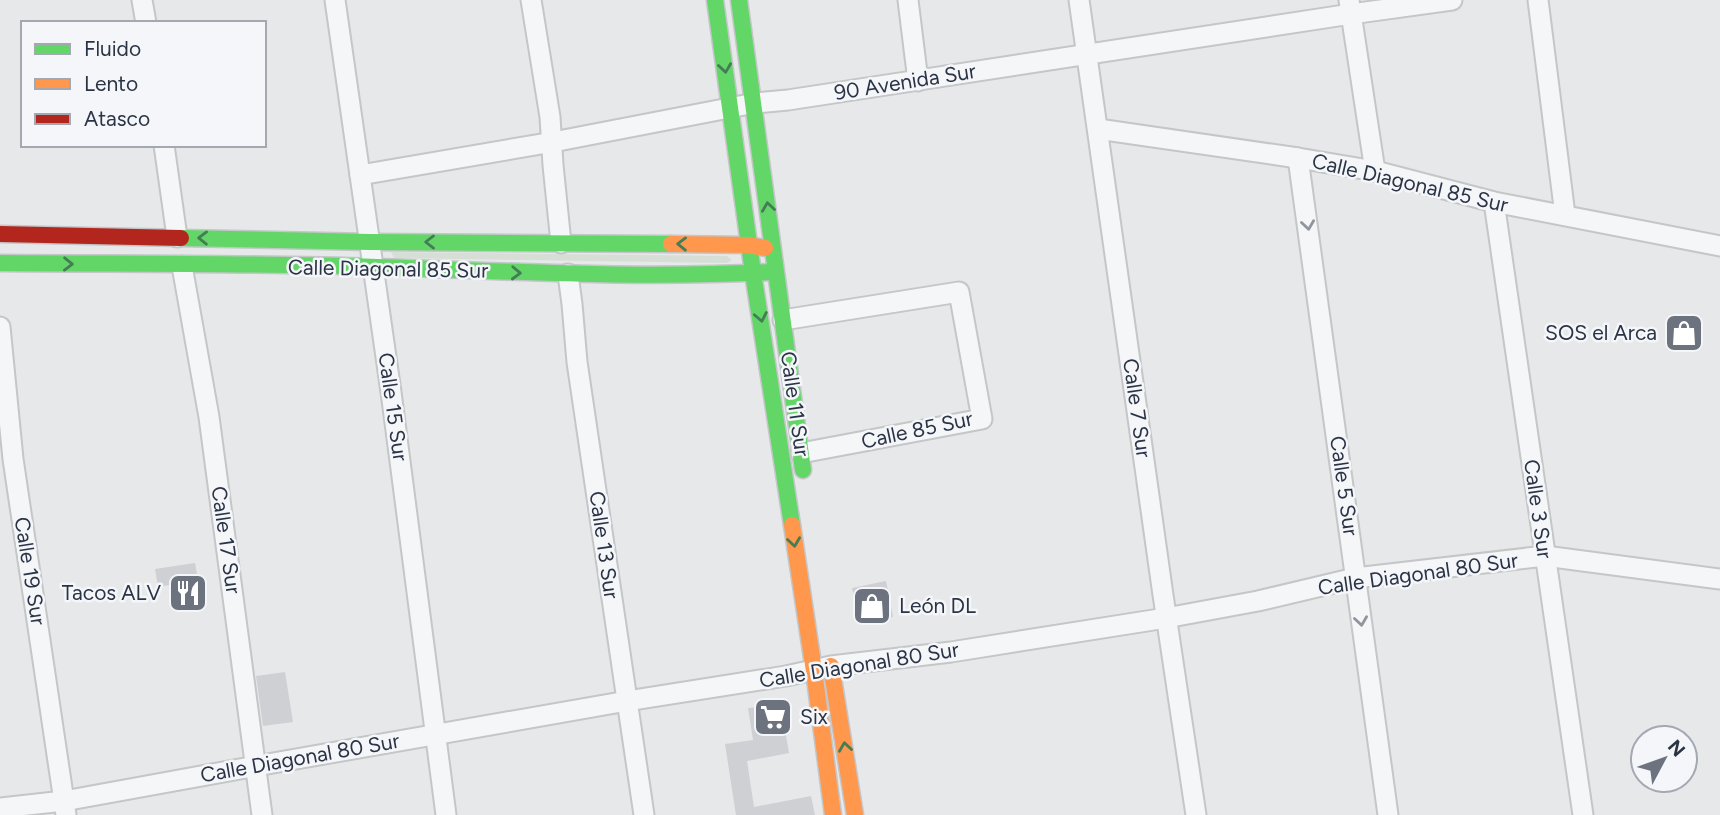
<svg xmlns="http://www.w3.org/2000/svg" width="1720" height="815" font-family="Figtree,sans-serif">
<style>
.green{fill:#d6ded6}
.building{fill:#ced0d3}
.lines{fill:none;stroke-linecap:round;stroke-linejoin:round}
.street-casing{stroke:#c4c6c8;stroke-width:23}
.fast-casing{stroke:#c4c6c8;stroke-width:19}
.slow-casing{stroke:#c4c6c8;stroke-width:19}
.jam-casing{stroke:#c4c6c8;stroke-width:19}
.street{stroke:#f5f6f7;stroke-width:19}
.fast{stroke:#63d668;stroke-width:16}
.slow{stroke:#ff974d;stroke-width:16}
.jam{stroke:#b3261e;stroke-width:16}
.oneway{stroke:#447d55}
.oneway2{stroke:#90959e}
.labels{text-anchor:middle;stroke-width:5;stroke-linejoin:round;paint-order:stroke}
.street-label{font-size:21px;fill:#2b3445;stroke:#f4f6f9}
.poi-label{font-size:21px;fill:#2b3445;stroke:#f4f6f9;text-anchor:end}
</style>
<rect width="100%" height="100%" fill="#e6e8ea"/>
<path class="green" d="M391,252l336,4 5,4 -5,3 -333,-5z"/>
<g class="building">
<path d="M195,563l3,17 -40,7 -3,-18z"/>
<path d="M886,581l7,36 -34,7 -7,-36z"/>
<path d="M285,672l8,50 -30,4 -7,-50z"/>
<path d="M774,706l8,6 7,41 -42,8 7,46 57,-11 4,19h-79l-11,-71 28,-4 -5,-32z"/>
</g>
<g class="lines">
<defs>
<g id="street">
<path d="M142,0l4,23"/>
<path d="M335,0l56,392 55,423"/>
<path d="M531,0l19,117 3,48 8,78"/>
<path d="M908,0l10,81"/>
<path d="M1079,0l84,595 33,220"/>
<path d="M1349,0l26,171"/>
<path d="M1538,0l27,215"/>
<path d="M1098,129l200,29 77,13 119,31 226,44"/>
<path d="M164,145l13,92"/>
<path d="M1298,158l90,657"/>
<path d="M360,175l193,-33 202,-39 33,-3 563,-86 101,-14"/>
<path d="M1494,202l89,613"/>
<path d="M182,266l27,151 53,398"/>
<path d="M568,274l4,30 5,58 67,453"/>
<path d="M783,320l176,-28 23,127 -181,34"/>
<path d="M0,327l13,132 53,356"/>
<path d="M0,808l64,-7 192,-35 371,-65 159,-25 45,-10 120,-14 215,-34 92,-17 97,-23 190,-22 175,23"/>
</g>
<g id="fast">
<path d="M715,0l38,273 39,252"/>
<path d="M739,0l64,470"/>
<path d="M181,238l189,4 301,2"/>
<path d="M0,263c126,1 252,0 377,4 131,4 262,12 393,5"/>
</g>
<g id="slow">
<path d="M671,244l77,1 17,3"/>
<path d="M792,525l22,146 19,144"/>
<path d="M831,666l24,149"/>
</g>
<path id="jam" d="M0,234l181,4"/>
</defs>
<use href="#street" class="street-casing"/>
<use href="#fast" class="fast-casing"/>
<use href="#slow" class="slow-casing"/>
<use href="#jam" class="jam-casing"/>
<use href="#street" class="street"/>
<use href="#fast" class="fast"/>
<use href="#slow" class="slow"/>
<use href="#jam" class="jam"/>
</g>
<defs><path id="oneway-chevron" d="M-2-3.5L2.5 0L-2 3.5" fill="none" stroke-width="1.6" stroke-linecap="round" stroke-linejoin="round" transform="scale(1.75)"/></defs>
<g class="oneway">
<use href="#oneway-chevron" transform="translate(725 68) rotate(82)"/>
<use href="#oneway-chevron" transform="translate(768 207) rotate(-98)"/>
<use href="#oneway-chevron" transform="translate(203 238) rotate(-179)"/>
<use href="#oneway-chevron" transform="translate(430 242) rotate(-180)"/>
<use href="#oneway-chevron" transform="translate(682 244) rotate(-179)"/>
<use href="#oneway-chevron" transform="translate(68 264) rotate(1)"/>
<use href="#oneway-chevron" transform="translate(516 273) rotate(2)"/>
<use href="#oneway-chevron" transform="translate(761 317) rotate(79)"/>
<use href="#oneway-chevron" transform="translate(794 542) rotate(82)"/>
<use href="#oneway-chevron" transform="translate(845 747) rotate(-98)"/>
</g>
<g class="oneway2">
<use href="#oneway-chevron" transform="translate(1308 225) rotate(82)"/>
<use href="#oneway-chevron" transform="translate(1361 621) rotate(82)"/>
</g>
<defs>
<symbol id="shop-square" viewBox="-11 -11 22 22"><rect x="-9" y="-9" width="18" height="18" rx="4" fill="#6c737f" stroke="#f4f6f9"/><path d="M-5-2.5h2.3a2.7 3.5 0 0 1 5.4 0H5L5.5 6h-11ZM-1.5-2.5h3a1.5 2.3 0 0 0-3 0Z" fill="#fff"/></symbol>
<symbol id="restaurant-square" viewBox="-11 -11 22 22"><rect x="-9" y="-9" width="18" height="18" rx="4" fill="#6c737f" stroke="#f4f6f9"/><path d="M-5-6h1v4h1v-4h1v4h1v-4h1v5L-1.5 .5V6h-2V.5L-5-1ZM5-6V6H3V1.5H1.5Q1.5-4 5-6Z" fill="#fff"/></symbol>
<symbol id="supermarket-square" viewBox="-11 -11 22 22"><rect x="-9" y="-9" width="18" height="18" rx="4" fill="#6c737f" stroke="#f4f6f9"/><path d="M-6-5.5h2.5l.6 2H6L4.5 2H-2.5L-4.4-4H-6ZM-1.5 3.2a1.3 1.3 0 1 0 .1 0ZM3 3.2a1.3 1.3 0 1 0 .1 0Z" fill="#fff"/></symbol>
</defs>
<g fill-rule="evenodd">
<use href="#shop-square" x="1662" y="311" width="44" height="44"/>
<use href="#restaurant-square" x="166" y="571" width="44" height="44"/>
<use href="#shop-square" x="850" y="584" width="44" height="44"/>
<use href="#supermarket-square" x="751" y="695" width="44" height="44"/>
</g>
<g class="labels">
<g class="street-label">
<text transform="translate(905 82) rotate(-9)" y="7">90 Avenida Sur</text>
<text transform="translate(1410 183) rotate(13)" y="7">Calle Diagonal 85 Sur</text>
<text transform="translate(388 269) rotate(1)" y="7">Calle Diagonal 85 Sur</text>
<text transform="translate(795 404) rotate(82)" y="7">Calle 11 Sur</text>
<text transform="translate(393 407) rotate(82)" y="7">Calle 15 Sur</text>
<text transform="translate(1137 408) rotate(82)" y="7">Calle 7 Sur</text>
<text transform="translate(917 430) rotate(-12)" y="7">Calle 85 Sur</text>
<text transform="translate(1344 486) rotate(82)" y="7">Calle 5 Sur</text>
<text transform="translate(1538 509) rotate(82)" y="7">Calle 3 Sur</text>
<text transform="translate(226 540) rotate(82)" y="7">Calle 17 Sur</text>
<text transform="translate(604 545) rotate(82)" y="7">Calle 13 Sur</text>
<text transform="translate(30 571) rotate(81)" y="7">Calle 19 Sur</text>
<text transform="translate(1418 574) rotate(-8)" y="7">Calle Diagonal 80 Sur</text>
<text transform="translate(859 665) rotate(-9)" y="7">Calle Diagonal 80 Sur</text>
<text transform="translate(300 758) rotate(-10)" y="7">Calle Diagonal 80 Sur</text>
</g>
<g class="poi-label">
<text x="1657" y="340">SOS el Arca</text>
<text x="161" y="600">Tacos ALV</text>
<text x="899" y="613" text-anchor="start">León DL</text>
<text x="800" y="724" text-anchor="start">Six</text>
</g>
</g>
<rect x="21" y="21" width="245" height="126" fill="#f4f6f9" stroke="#a4a8b1" stroke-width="2"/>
<rect x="35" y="44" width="35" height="10" fill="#63d668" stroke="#a4a8b1" stroke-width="2"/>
<text x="84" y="56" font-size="21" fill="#2b3445">Fluido</text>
<rect x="35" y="79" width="35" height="10" fill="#ff974d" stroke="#a4a8b1" stroke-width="2"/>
<text x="84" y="91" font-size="21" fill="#2b3445">Lento</text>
<rect x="35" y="114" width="35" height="10" fill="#b3261e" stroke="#a4a8b1" stroke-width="2"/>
<text x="84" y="126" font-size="21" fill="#2b3445">Atasco</text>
<g transform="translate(1664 759) rotate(49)"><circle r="33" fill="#f4f6f9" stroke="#a4a8b1" stroke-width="2"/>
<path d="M0-5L12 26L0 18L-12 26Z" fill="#6c737f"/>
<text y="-10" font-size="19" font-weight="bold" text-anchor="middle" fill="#2b3445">N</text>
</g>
</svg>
